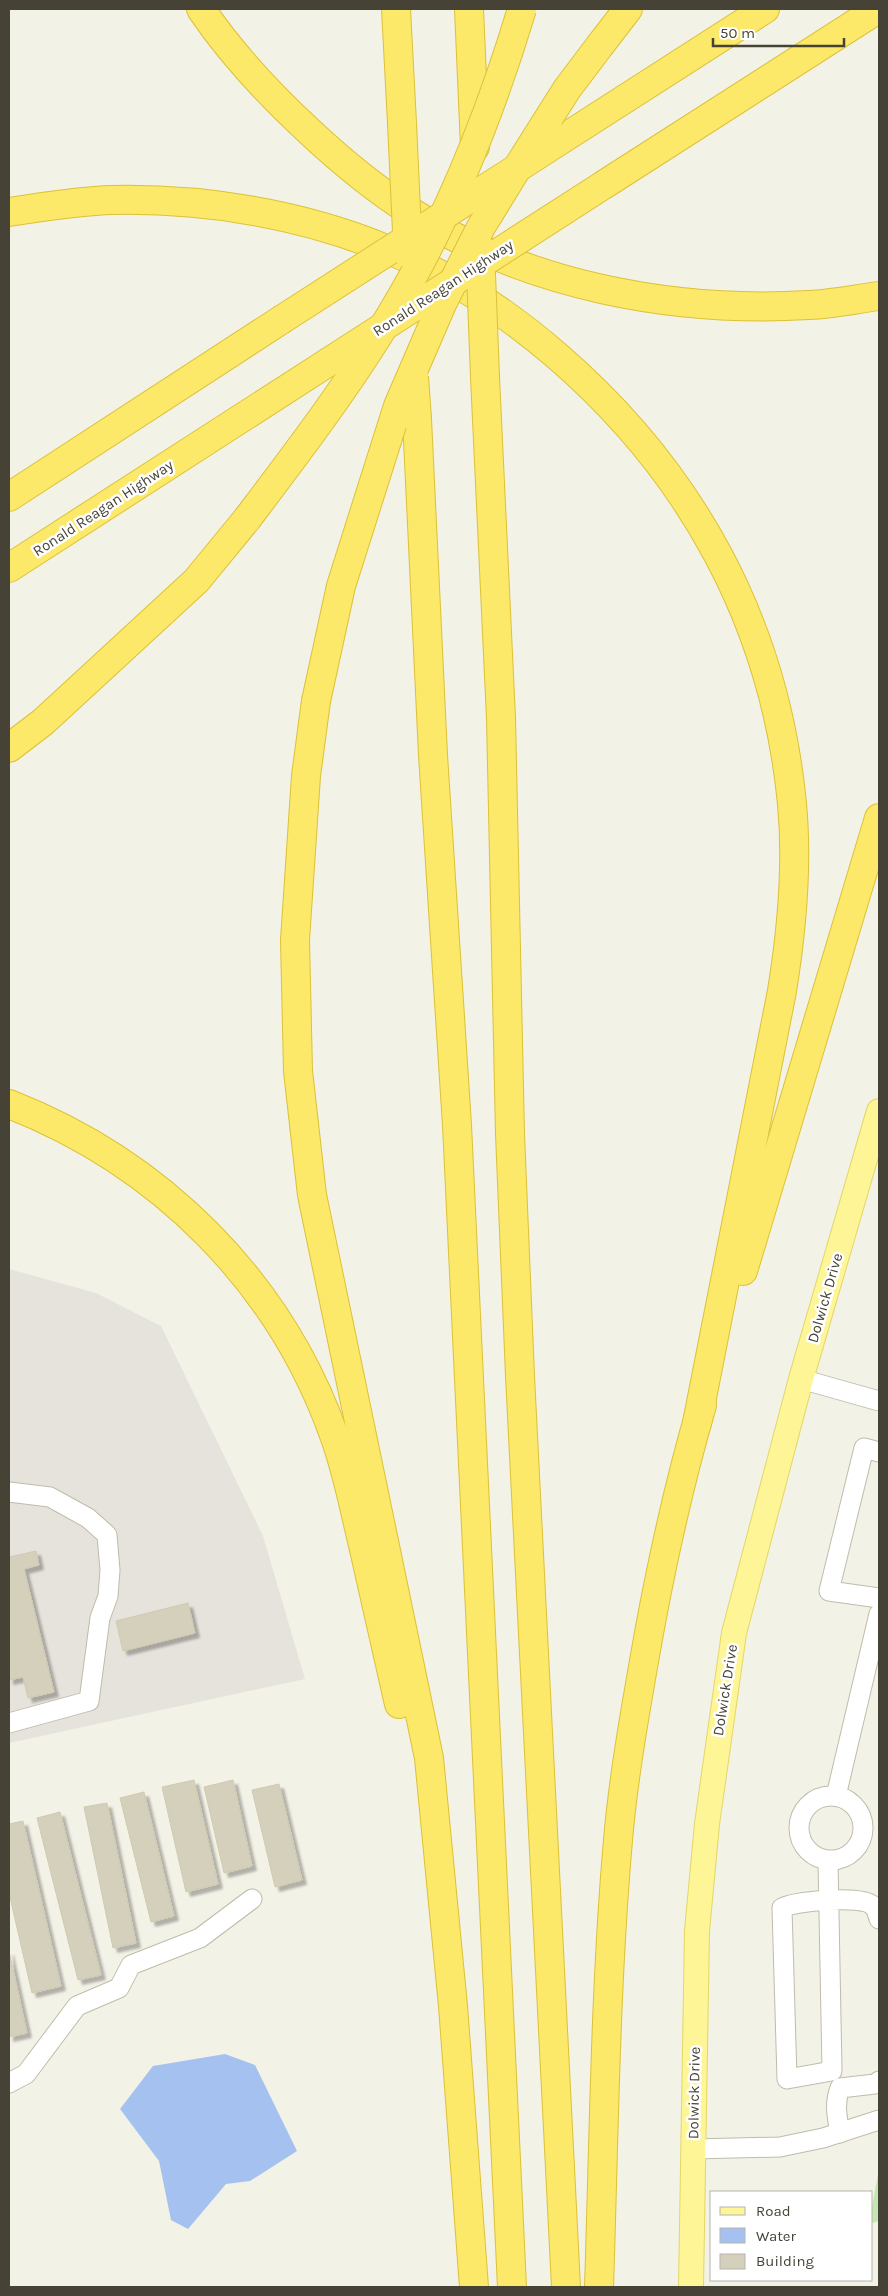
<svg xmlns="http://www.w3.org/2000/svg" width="888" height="2296" font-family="Karla,sans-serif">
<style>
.industrial{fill:#e6e3dc}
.green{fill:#c3e7b0}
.water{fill:#a4c1f0}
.building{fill:#d5d0bc;stroke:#d0cab0;filter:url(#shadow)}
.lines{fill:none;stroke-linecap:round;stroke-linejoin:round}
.minor-casing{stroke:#bfbcaa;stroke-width:21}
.major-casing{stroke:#e3d766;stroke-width:26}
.highway-casing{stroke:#dcc138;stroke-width:30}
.minor{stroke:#fff;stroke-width:19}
.major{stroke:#fdf596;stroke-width:24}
.highway{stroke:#fce969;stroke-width:28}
.highway-bridge-casing{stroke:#dcc138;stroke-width:30;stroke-linecap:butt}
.highway-bridge{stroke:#fce969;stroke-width:28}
.labels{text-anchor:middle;stroke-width:5;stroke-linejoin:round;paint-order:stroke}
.street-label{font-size:15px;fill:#464336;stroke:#fff}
</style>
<defs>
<filter id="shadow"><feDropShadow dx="4.5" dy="4.5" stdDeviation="1" flood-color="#0004"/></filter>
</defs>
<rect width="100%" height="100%" fill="#f3f2e7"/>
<path class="industrial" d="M9,1269l87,24 65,33 102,210 42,143 -296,64z"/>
<path class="green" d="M878,2174l1,47 -7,2v-16z"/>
<path class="water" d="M225,2054l30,11 42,86 -47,30 -24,3 -38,45 -17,-9 -12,-59 -39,-52 33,-43z"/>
<g class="building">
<path d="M36,1551l3,14 -15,4 30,123 -26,6 -5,-21 -14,3v-123z"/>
<path d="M188,1603l7,30 -72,18 -7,-30z"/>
<path d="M194,1780l24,104 -32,8 -24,-105z"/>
<path d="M233,1780l19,86 -28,7 -20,-86z"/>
<path d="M279,1784l23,96 -27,7 -23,-97z"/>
<path d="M144,1792l30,124 -23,6 -31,-124z"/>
<path d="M107,1803l29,140 -23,5 -29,-141z"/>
<path d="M60,1812l41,163 -23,5 -41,-162z"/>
<path d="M23,1821l38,165 -29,7 -23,-100v-69z"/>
<path d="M9,1951l18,82 -18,4z"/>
</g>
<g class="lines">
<defs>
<g id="minor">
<path d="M801,1379l78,22"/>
<path d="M879,1452l-15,-4 -35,143 50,7"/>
<path d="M9,1492l41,5 38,21 19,17 3,35 -2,26 -8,22 -11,83 -80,22"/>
<circle cx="831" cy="1828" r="32"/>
<path d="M836,1796l43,-182"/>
<path d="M828,1861l4,210 -45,8 -5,-171c12,-7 79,-13 90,-3 4,3 6,10 7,14"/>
<path d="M9,2083l17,-9 51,-68 42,-18 12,-23 69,-27 52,-39"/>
<path d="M840,2133c-3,-16 -6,-30 0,-45l35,-4 4,-3"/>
<path d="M693,2149l87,-2 43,-9 56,-18"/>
</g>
<path id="major" d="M691,2287l6,-356 10,-107 27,-191 67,-254 78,-268"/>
<g id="highway">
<path d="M201,9c31,46 68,85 109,123 31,29 65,57 101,80 117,74 262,101 398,93 24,-1 47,-6 70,-9"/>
<path d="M396,9l6,114"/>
<path d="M469,9l6,138"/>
<path d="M601,44l27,-35"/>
<path d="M564,138l201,-129"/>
<path d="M605,184l273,-175"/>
<path d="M9,212c34,-5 68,-11 103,-12 92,-2 189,14 274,49 62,25 119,62 170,106 136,117 219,269 236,449 6,63 0,125 -10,187l-85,432"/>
<path d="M485,377l16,341 9,416 10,242 46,911"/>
<path d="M417,419l16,336 24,370 55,1162"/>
<path d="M9,497l272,-177"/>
<path d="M9,568l318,-205"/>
<path d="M316,701l-10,75 -11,164 3,131 14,124 117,563 24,248 21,281"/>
<path d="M9,748l34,-26 153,-141 51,-62"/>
<path d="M9,1104c151,59 270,177 325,331 13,35 20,73 29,110 12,53 24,106 36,159"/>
<path d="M743,1271l136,-453"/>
<path d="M599,2287c5,-149 6,-298 19,-447 5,-58 15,-116 25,-173 15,-88 34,-176 59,-262"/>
</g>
</defs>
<use href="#minor" class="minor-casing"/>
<use href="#major" class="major-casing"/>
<use href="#highway" class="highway-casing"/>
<use href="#minor" class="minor"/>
<use href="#major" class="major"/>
<use href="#highway" class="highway"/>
<defs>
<g id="highway-bridge">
<path d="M402,123l6,131"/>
<path d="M480,248l5,129"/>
<path d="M281,320l283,-182"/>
<path d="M327,363l278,-179"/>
<path d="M414,377l3,42"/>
<path d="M247,519c46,-61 92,-121 132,-185 64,-101 109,-212 143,-325"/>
<path d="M316,701l25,-115 57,-180 44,-102 39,-77 43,-70 43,-68 34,-45"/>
</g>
</defs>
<use href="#highway-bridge" class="highway-bridge-casing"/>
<use href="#highway-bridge" class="highway-bridge"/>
</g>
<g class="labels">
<g class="street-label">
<text transform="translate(443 288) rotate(-33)" y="5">Ronald Reagan Highway</text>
<text transform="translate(103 508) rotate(-33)" y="5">Ronald Reagan Highway</text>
<text transform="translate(825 1298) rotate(-74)" y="5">Dolwick Drive</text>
<text transform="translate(725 1690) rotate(-81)" y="5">Dolwick Drive</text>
<text transform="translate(694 2093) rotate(-89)" y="5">Dolwick Drive</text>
</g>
</g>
<rect width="888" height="2296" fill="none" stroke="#464336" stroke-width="20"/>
<rect x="710" y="2191" width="162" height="90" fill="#ffffff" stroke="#b5b4af"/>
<rect x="720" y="2207" width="25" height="8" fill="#fdf596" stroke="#b5b4af"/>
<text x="756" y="2216" font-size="15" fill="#464336">Road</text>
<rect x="720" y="2228" width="25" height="15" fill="#a4c1f0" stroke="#b5b4af"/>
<text x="756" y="2241" font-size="15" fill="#464336">Water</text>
<rect x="720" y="2254" width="25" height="15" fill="#d5d0bc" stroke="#b5b4af"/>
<text x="756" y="2266" font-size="15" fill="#464336">Building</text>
<path d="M713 38v8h131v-8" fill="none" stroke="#464336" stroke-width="2.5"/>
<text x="720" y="38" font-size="15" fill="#464336" stroke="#ffffff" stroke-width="4" paint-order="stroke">50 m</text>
</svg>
